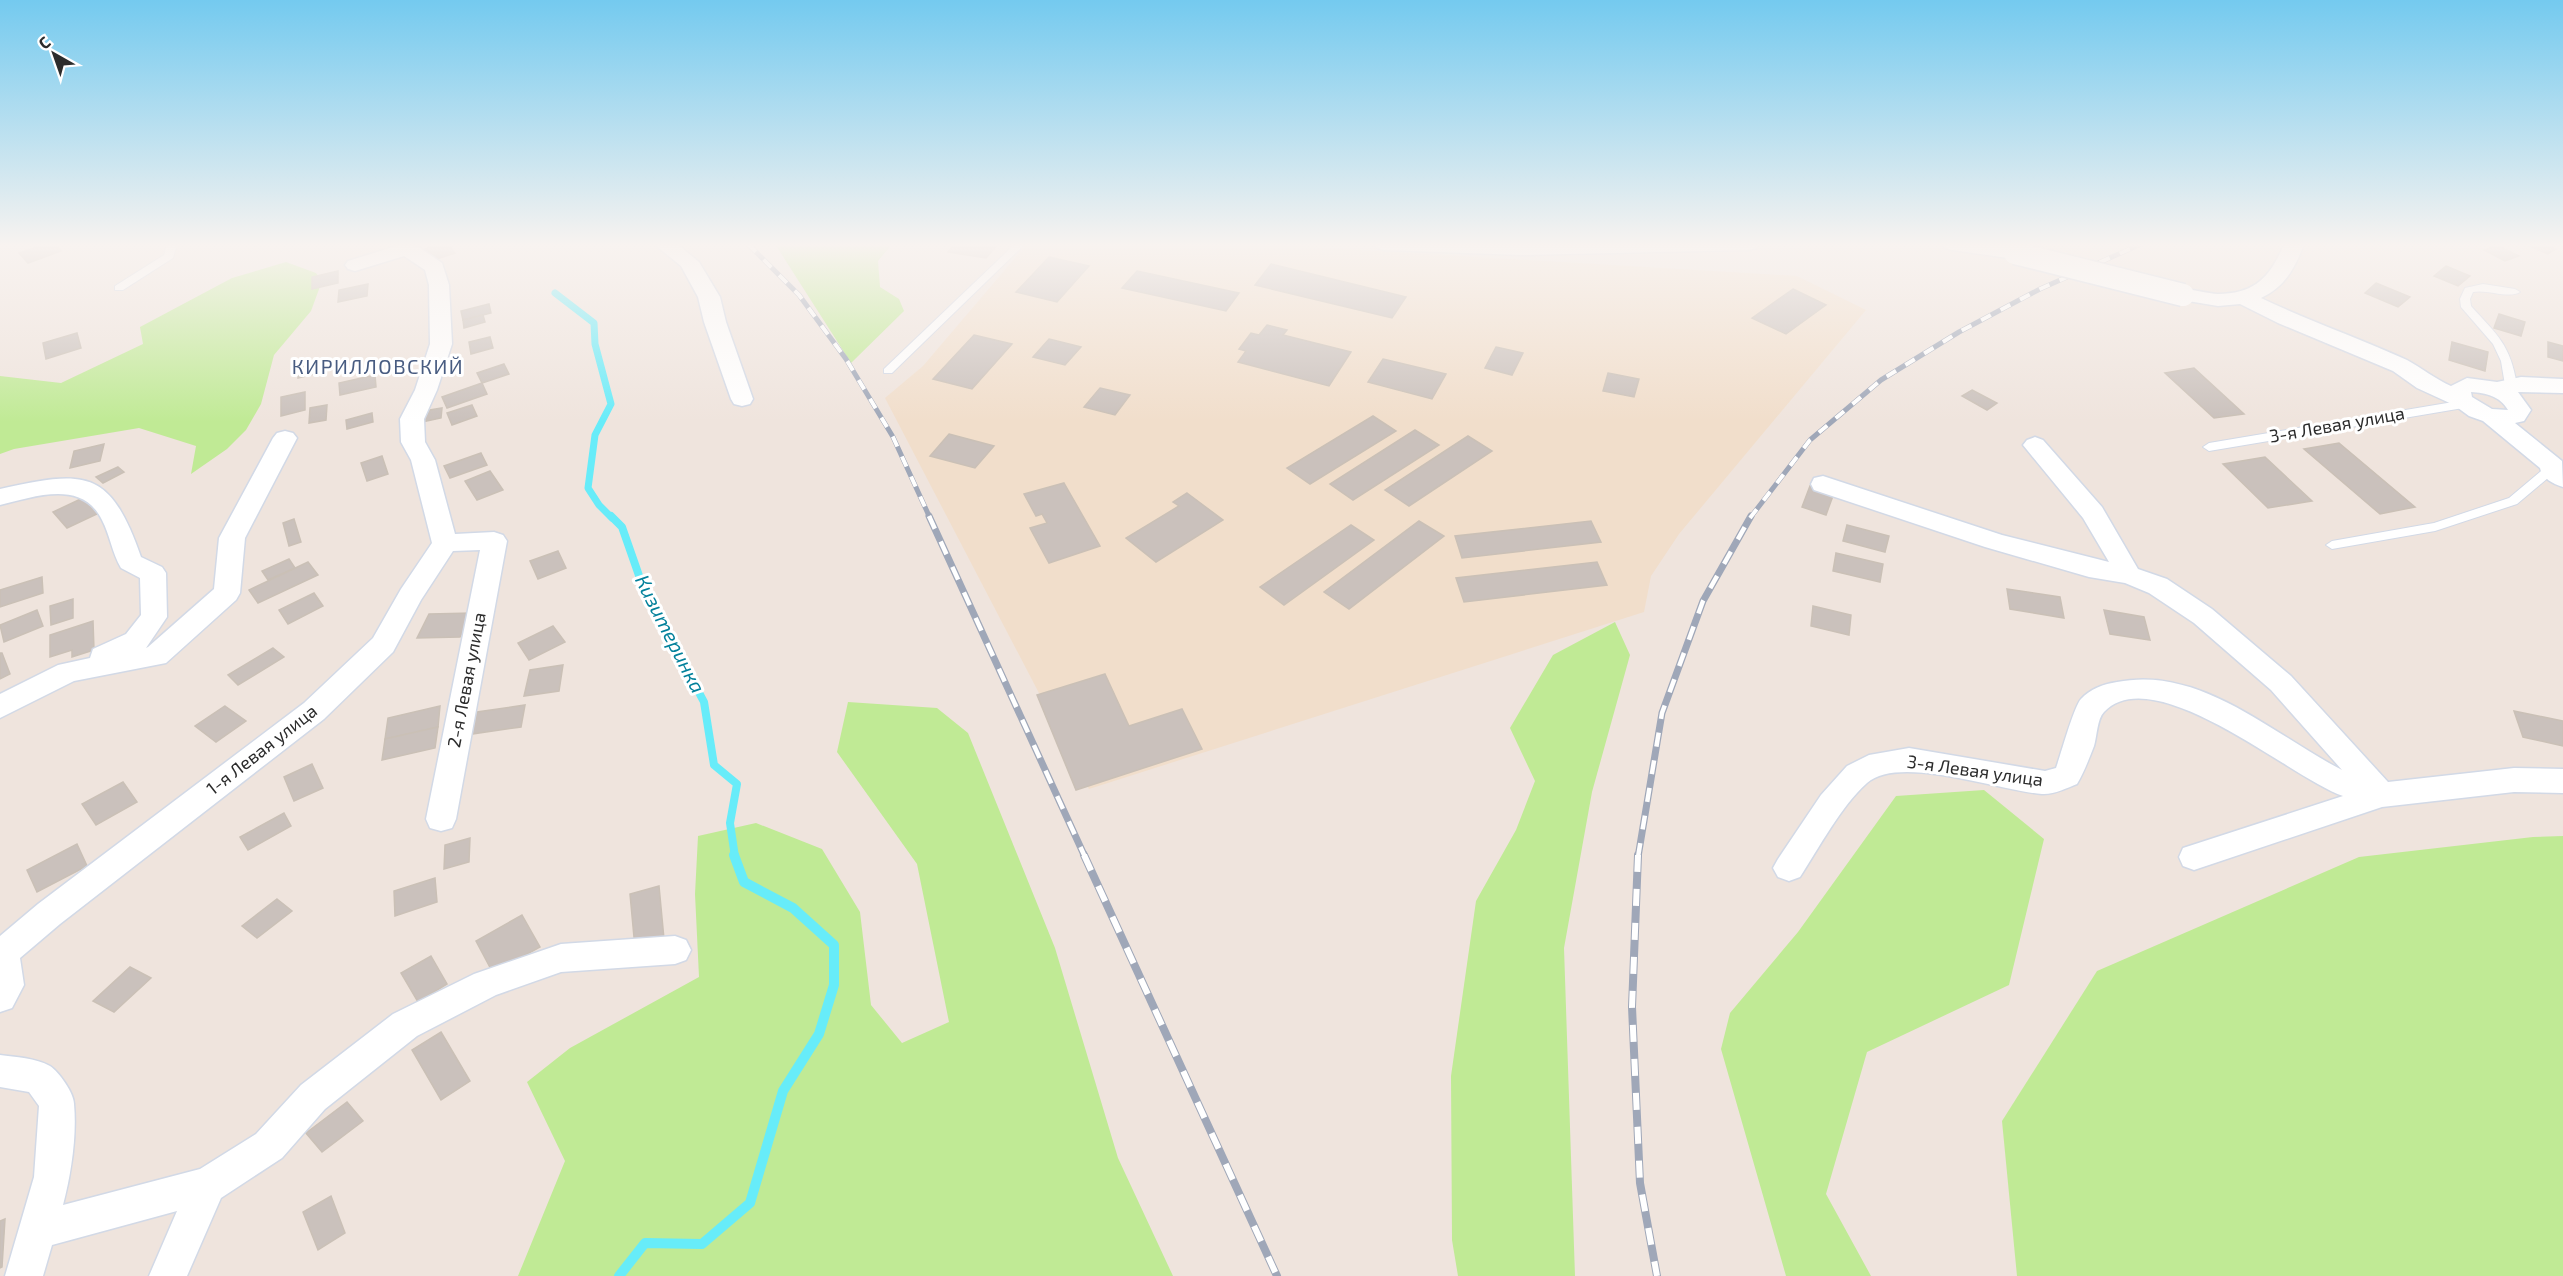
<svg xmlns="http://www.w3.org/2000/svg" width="2563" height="1276" font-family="'Exo 2',sans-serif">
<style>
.education{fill:#f1decb}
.green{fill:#c0ea95}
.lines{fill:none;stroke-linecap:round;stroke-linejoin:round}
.stream-far2{stroke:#67ecf9;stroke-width:7}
.stream-far1{stroke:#67ecf9;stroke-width:8}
.stream{stroke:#67ecf9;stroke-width:10}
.building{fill:#cac1bc;stroke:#cac0b6;stroke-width:1.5}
.service-casing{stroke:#d2d9e6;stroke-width:2}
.minor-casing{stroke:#d2d9e6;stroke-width:3}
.service{fill:#fff;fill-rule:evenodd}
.minor{fill:#fff;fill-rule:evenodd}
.rail-far2-casing{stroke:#9fa7b8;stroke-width:5}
.rail-far1-casing{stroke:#9fa7b8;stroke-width:7}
.rail-casing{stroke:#9fa7b8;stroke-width:8}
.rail-far2{stroke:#fff;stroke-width:4;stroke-dasharray:11;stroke-linecap:butt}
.rail-far1{stroke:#fff;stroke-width:4.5;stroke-dasharray:14;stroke-linecap:butt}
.rail{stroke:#fff;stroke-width:6;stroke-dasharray:17;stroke-linecap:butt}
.minor-bridge-casing{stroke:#d2d9e6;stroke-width:25;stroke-linecap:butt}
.minor-bridge{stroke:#fff;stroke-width:22}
.labels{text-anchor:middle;stroke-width:6;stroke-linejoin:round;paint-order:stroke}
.street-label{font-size:18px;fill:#2c2c2c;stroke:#fff}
.neighbourhood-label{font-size:20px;letter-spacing:1.5px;fill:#485c81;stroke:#fff}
.water-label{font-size:20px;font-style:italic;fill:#03819b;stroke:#fff}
</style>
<rect width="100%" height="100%" fill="#efe4dd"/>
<path class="education" d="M1027,244h230l540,32 69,34 -187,224 -28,42 -7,36 -555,177 -204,-391 38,-32z"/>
<g class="green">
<path d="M775,244h117l-14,17 2,26 19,12 5,12 -53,52z"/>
<path d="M286,262l30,11 6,8 -11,30 -37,44 -13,49 -15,26 -19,19 -36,25 5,-28 -57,-18 -125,21 -14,5v-78l61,7 82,-39 -3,-17 92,-49z"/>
<path d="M1615,622l15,33 -38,137 -28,156 11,328h-117l-6,-36 -1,-164 25,-175 40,-71 19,-49 -25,-53 43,-73z"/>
<path d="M848,702l89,6 31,25 87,215 63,210 55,118h-655l47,-115 -38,-79 43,-34 129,-71 -4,-83 3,-58 58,-13 66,26 38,63 11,93 31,38 47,-21 -32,-158 -80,-112z"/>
<path d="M1984,790l60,49 -35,146 -142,67 -41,142 45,82h-85l-65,-227 9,-36 68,-81 98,-136z"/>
<path d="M2563,836v440h-546l-15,-155 95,-150 262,-114 174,-20z"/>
</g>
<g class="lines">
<path class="stream-far2" d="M555,293l39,30 1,21 16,60 -16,31 -7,53 11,17 13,13"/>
<path class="stream-far1" d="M611,516l11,11 21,60 61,115 10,63 23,19 -7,39 5,34"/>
<path class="stream" d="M619,1276l26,-33 57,1 48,-41 33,-112 36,-57 15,-49v-40l-41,-37 -49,-26 -10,-27"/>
</g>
<g class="building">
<path d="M45,244h10l6,7 -33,12 -9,-10z"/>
<path d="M441,244h7l7,9 -21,7 -9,-11z"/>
<path d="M954,244h44l-12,14 -38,-6z"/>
<path d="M2524,244h19l13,5 -8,5z"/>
<path d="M2497,245l22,11 -14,5 -21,-11z"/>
<path d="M1049,257l40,9 -32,36 -41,-10z"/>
<path d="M1271,264l135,33 -14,21 -137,-33z"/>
<path d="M2446,266l24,10 -12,10 -24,-10z"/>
<path d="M338,271v12l-26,6v-12z"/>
<path d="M1137,271l102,22 -13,18 -104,-23z"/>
<path d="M2376,283l34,14 -12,10 -33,-14z"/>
<path d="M368,284l-1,12 -29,6 1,-12z"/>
<path d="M1793,289l33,16 -40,29 -34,-16z"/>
<path d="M489,304l2,9 -28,7 -2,-9z"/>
<path d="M2499,314l26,8 -4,14 -27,-8z"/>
<path d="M483,315l2,7 -21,6 -1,-8z"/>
<path d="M1267,325l20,5 -4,5 68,17 -22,34 -91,-24 8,-11 -7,-2 12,-16 8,2z"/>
<path d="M77,333l4,15 -35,11 -3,-16z"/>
<path d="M974,335l38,9 -40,45 -39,-10z"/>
<path d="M490,337l3,11 -22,6 -2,-12z"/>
<path d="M1049,339l32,8 -16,18 -32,-8z"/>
<path d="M2452,342l36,10 -3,19 -36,-11z"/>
<path d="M2548,342l15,4v15l-15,-4z"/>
<path d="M1496,347l27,6 -11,22 -27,-7z"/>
<path d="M1383,359l63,15 -14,25 -64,-17z"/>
<path d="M320,361l-1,12 -21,5v-12z"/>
<path d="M504,364l5,10 -27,9 -5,-10z"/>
<path d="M2194,368l50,46 -30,4 -49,-45z"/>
<path d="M1608,373l31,6 -5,18 -31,-6z"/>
<path d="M375,375l1,12 -36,8 -1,-12z"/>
<path d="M482,383l5,11 -40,14 -5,-11z"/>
<path d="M1100,388l30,7 -15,20 -31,-8z"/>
<path d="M1972,390l25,13 -10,7 -25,-14z"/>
<path d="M305,392v18l-24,6v-19z"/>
<path d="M327,405l-1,15 -17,3 1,-15z"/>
<path d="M472,405l5,11 -25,9 -5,-12z"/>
<path d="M442,408l-1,10 -19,4 2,-11z"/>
<path d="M372,413l1,9 -26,7 -1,-9z"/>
<path d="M1373,416l23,15 -86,53 -23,-16z"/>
<path d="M1415,430l24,15 -86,55 -23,-16z"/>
<path d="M949,434l45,12 -19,22 -45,-12z"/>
<path d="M1468,436l24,15 -83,55 -24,-16z"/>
<path d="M2339,443l76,64 -35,7 -76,-65z"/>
<path d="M104,444l-4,17 -30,7 4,-17z"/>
<path d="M481,453l6,12 -37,13 -6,-12z"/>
<path d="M382,456l6,18 -21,7 -6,-18z"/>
<path d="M2265,457l47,44 -44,7 -45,-44z"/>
<path d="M118,467l6,5 -21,11 -7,-6z"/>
<path d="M490,471l13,19 -26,10 -12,-19z"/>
<path d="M1064,483l36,63 -51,17 -19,-35 17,-5 -5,-9 -6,2 -12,-22z"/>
<path d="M1810,486l24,7 -8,22 -24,-8z"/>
<path d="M1187,493l36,27 -67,42 -30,-24 53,-32 -6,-4z"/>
<path d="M85,497l14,16 -32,15 -14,-16z"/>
<path d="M294,519l7,23 -12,4 -6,-23z"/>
<path d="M1419,521l25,15 -95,73 -25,-17z"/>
<path d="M1591,521l10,21 -139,16 -7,-22z"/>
<path d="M1351,525l23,15 -90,65 -24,-18z"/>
<path d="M1847,525l42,11 -4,16 -42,-11z"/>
<path d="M558,551l8,17 -28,11 -8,-18z"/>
<path d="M1836,553l47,11 -3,18 -47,-11z"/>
<path d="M289,559l6,9 -27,12 -6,-9z"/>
<path d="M308,562l10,13 -60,28 -9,-13z"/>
<path d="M1597,562l10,23 -143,17 -8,-24z"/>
<path d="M42,577l1,16 -43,14v-17z"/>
<path d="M2007,589l53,8 4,21 -54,-9z"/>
<path d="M314,593l9,13 -35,18 -9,-14z"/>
<path d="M73,599v19l-22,7 -1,-19z"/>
<path d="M1813,606l38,9 -2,20 -38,-9z"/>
<path d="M37,610l6,16 -39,16 -4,-17z"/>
<path d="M2104,610l40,7 6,23 -40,-6z"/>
<path d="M472,613l-12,24 -43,1 12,-24z"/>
<path d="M93,621l1,29 -22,7v-7l-22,7v-22z"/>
<path d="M553,626l12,16 -36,18 -11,-17z"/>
<path d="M273,648l11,9 -46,28 -10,-10z"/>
<path d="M0,653h2l8,21 -10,5z"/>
<path d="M563,665l-4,26 -35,5 6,-26z"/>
<path d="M1105,674l24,52 53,-17 20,40 -126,41 -39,-95z"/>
<path d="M525,705l-4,22 -49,7 5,-22z"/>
<path d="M225,706l21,15 -30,21 -21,-16z"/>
<path d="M440,706l-2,21 -53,12 3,-21z"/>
<path d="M2514,711l49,10v25l-40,-9z"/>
<path d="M438,727l-3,21 -53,12 3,-21z"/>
<path d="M312,764l11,24 -29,13 -10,-24z"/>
<path d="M123,782l14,20 -41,23 -14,-21z"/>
<path d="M284,813l7,13 -43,24 -8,-13z"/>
<path d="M470,838l-1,24 -25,7 1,-24z"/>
<path d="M77,844l10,22 -50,26 -10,-22z"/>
<path d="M435,878l2,24 -42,14 -1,-25z"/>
<path d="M659,886l5,53 -29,9 -5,-54z"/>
<path d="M277,899l15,12 -35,27 -15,-12z"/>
<path d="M522,915l18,32 -47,26 -17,-32z"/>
<path d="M431,956l16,28 -29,18 -17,-29z"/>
<path d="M130,967l21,11 -37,34 -21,-11z"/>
<path d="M441,1032l29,49 -29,19 -29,-50z"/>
<path d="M347,1102l16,19 -41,31 -16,-19z"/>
<path d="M331,1196l14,37 -27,17 -15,-38z"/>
<path d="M5,1219l-3,48 -2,1v-47z"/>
</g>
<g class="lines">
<defs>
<g id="service">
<path d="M167,244h10l-4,14 -50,32h-8v-4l49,-31z"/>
<path d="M1015,244h10l-133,129h-8v-4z"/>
<path d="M2483,284l32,5 5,3c-11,7 -33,-3 -47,0l-3,7 1,7c27,30 39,38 46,79l-2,2 -4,1 -6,-3 -4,-24 -8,-17 -32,-37 -1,-8 5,-11z"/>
<path d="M2465,400l4,1v6l-260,44 -6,-4 6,-4z"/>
<path d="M2551,465l4,1 2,3 -2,3 -38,32 -82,27 -103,18 -6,-4 6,-4 102,-18 75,-25 38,-32z"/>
</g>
<g id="minor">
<path d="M403,244l17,4 22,15 7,22 3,59 -15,46 -13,29 1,23 10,18 20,74 39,-2 9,3 4,6 -51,278 -4,9 -11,3 -11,-3 -4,-9 54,-269 -27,1 -32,49 -28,52 -69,67 -264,205 -40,34 4,27 -12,23 -12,4v-76l38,-32 266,-201 69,-65 28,-49 31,-46 -21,-83 -10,-18 -1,-23 15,-29 15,-46 -1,-59 -4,-15 -21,-14 -49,15 -7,-2 -3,-4 3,-4z"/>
<path d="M654,244h23l22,18 21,35 6,25 27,77 -3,5 -8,2 -8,-2 -3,-5 -27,-77 -6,-25 -17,-31z"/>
<path d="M1374,244h385l-3,4 -7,2 -228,5 -137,-5 -7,-2z"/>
<path d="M1942,244h50l30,5 3,4 -3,4 -7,2 -63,-9 -7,-2z"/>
<path d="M2284,244h20c-9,24 -19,43 -43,54 48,23 98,40 146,62 15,8 28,19 44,26l16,-8 30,4 24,-5 42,2v14l-45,-1 13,18 -7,11 -9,2 47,38 1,26c-10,-3 -21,-9 -23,-19l-57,-47 -14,-5 -15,-11 -37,-17 -24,-17 -115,-48 -38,-19 -22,2 -42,-7 -3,-4 3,-4c14,-4 27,2 42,3 37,0 53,-18 66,-50zM2471,392c15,1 29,4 37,18l-16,-1 -20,-12z"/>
<path d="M285,431l8,2 4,5 -52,100 -5,55 -4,7 -70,63 -92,18 -74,37v-24l58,-29 32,-7 3,-9 33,-15 15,-19 -1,-37 -19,-10c-9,-15 -11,-33 -19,-48 -20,-41 -68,-23 -102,-15v-16c85,-19 110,-21 141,68l21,10 4,6 1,44 -21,31 2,-1 66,-58 5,-51 54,-100 4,-5z"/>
<path d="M2035,437l8,3 59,67 36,62 29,10 45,30 79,67 97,106 126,-14 49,1v24l-49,-1 -132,15 -188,63 -11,-4 -4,-9 4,-9 160,-52c-52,-18 -189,-137 -239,-84 -7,7 -7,24 -10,34 -5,13 -10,26 -17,38 -10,4 -24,11 -35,10 -42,-3 -143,-40 -175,-11 -26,23 -48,65 -67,94l-11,4 -11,-4 -5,-9 5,-9 43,-64 26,-29 22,-11 40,-7 136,23 11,-3c5,-14 18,-62 25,-69 9,-10 23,-15 36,-17 84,-17 156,53 225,88l-71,-80 -77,-67 -45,-30 -24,-10 -36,-6 -104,-30 -171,-57 -3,-6 3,-6 9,-2 179,59 107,27 -26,-44 -60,-73 4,-5z"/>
<path d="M675,936l11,4 5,10 -5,10 -11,4 -114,8 -65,23 -79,41 -92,73 -43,49 -61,40 -34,78h-38l28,-65 -125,34 -9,31h-38l29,-99 5,-71 -10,-14 -29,-5v-32c15,2 36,3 50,11 9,6 24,27 24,38 3,32 -3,71 -11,101l137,-36 56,-35 45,-49 92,-71 81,-40 87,-30z"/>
</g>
</defs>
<use href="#service" class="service-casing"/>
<use href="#minor" class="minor-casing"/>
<use href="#service" class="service"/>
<use href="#minor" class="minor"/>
<defs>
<g id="rail-far2">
<path d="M748,244l51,51 47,64 47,78 37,81"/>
<path d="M1750,518l60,-78 71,-60 78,-48 81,-43 101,-45"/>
</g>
<g id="rail-far1">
<path d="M929,516l156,341"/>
<path d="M1638,857l24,-144 41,-112 48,-85"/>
</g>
<g id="rail">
<path d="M1084,855l193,421"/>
<path d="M1638,855l-6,152 8,176 17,93"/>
</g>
</defs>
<use href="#rail-far2" class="rail-far2-casing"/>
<use href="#rail-far1" class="rail-far1-casing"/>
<use href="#rail" class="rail-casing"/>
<use href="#rail-far2" class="rail-far2"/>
<use href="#rail-far1" class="rail-far1"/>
<use href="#rail" class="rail"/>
<defs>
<path id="minor-bridge" d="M2015,253l168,42"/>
</defs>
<use href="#minor-bridge" class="minor-bridge-casing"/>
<use href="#minor-bridge" class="minor-bridge"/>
</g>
<linearGradient id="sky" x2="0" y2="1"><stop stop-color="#74caef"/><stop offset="0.58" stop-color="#f8f3f0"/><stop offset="1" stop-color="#f8f3f0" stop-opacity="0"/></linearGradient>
<rect width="2563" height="422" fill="url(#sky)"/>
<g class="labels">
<g class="street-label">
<text transform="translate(2337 425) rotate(-10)" y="6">3-я Левая улица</text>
<text transform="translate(467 680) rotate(-79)" y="6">2-я Левая улица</text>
<text transform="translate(262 750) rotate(-38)" y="6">1-я Левая улица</text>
<text transform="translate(1975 771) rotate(8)" y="6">3-я Левая улица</text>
</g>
<g class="neighbourhood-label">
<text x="378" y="374">КИРИЛЛОВСКИЙ</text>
</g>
<g class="water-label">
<text transform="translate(670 634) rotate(63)" y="7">Кизитеринка</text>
</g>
</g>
<g transform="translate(54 54) rotate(320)" stroke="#ffffff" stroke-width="4.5" paint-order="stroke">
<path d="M0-4.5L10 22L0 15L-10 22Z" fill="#2c2c2c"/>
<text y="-9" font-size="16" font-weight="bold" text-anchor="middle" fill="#2c2c2c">С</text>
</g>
</svg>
